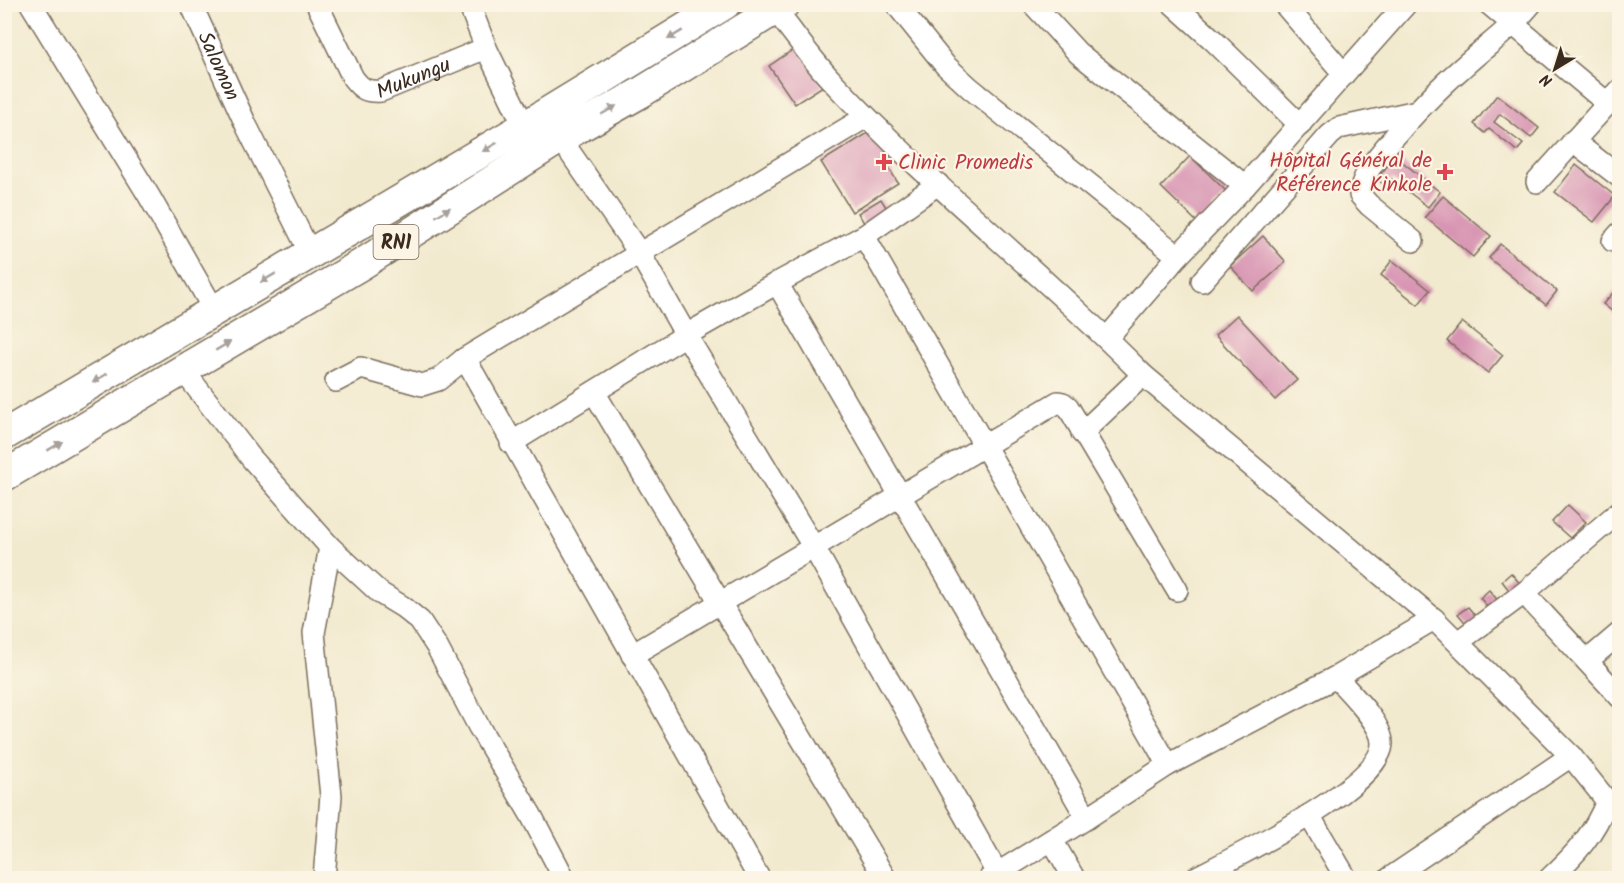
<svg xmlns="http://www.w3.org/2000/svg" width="1624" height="883" font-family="Kalam,sans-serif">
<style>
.building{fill:#d895b3}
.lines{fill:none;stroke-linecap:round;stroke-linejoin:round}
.minor-casing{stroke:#7b6d5c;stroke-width:24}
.highway-casing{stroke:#7b6d5c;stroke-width:33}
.minor{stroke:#fff;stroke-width:21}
.highway{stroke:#fff;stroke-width:30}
.oneway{fill:#a79f9a}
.health-dot{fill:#e0444e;stroke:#fcf5e5;stroke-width:2}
.labels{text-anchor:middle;stroke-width:4.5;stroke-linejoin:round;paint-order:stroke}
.shield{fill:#fcf5e5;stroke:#75675a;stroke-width:1.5}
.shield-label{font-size:20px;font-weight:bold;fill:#3b2a1e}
.street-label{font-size:21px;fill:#3b2a1e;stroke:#fcf5e5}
.health-label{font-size:21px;fill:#be3a42;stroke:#fcf5e5;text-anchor:end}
</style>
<rect width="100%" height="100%" fill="#fcf5e5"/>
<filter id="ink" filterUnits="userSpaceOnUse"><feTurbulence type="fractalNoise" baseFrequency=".0167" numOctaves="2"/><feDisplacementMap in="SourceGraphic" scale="12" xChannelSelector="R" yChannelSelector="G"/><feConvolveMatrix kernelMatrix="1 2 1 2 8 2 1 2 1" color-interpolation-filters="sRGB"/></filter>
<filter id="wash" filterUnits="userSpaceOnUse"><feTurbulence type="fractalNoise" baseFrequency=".008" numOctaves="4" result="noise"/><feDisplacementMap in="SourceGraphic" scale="24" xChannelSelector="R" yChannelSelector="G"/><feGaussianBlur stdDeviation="1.35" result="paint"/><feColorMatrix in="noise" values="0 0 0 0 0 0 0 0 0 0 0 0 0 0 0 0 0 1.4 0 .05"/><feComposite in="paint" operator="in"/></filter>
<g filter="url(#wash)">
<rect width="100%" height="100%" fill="#f2eacf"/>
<g id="blocks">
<g class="building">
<path d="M797,47l26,39 -28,18 -26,-38z"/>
<path d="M1497,95l42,33 -8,10 -31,-24 -6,8 29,22 -6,7 -28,-22 -4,4 -11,-9z"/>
<path d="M873,130l19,32 -5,3 11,18 -46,29 -31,-50z"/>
<path d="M1190,156l38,37 -29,31 -38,-37z"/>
<path d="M1395,156l45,36 -12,15 -36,-28 -6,8 -9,-8z"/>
<path d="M1576,165l39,31 -21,26 -39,-30z"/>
<path d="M1443,196l48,40 -18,21 -48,-40z"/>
<path d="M881,199l8,13 -23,14 -8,-13z"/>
<path d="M1263,236l23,26 -33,29 -23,-25z"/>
<path d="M1500,244l57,47 -11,14 -57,-47z"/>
<path d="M1392,260l38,30 -12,15 -37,-30z"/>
<path d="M1620,285v29l-2,2 -15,-12z"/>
<path d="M1237,315l60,65 -22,20 -60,-65z"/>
<path d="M1462,322l41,33 -15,18 -41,-32z"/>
<path d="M1568,505l18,17 -16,16 -18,-16z"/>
<path d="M1511,573l11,13 -10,8 -10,-13z"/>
<path d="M1489,590l11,13 -9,8 -11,-13z"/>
<path d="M1468,607l10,12 -9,8 -11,-13z"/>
</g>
</g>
</g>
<g filter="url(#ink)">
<use href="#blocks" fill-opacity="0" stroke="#7b6d5c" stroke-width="1.5"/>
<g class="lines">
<defs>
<g id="minor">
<path d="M31,4l118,192 65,114"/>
<path id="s1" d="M191,4l56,123 63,126"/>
<path id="s2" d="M317,4l36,74c9,12 14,14 28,13l105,-43"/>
<path d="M469,4l17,44 44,90"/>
<path d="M896,4l49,61 25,23 208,168"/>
<path d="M1033,4l45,49 167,133"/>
<path d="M1173,4l40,36 87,85"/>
<path d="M1284,4l60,70"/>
<path d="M1489,4l118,99"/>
<path d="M775,10c19,23 36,49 57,71 97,104 211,192 311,294l291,244 137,137 36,45c-13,33 -31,53 -57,77"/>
<path d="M560,138l80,116 46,81 127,211 184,327"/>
<path d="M1573,141l47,36"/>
<path d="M1537,182l83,-92"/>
<path d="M864,236l304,529"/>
<path d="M1413,241l-44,-36 -9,-10c2,-21 16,-36 29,-52 23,-27 47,-53 74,-76 24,-22 47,-37 68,-63"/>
<path d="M1613,241l7,-8"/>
<path d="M1202,281l128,-146 9,-7 78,-17"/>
<path d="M777,283l310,535"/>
<path d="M1107,338l71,-82 67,-70 161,-182"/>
<path d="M464,359l402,-242"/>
<path d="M183,370l69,89 78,88 50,46 23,14 17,14 17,26 42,80 52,88 33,63"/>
<path d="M336,381l25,-13 61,17 16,-5 26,-21 3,3 292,516"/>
<path d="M594,392l291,486"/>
<path d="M1082,433l61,-58"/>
<path d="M511,443l175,-108 91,-52 87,-47 74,-52"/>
<path d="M1524,593l96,104"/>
<path d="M1458,642l66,-49 96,-82"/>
<path d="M632,655l426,-253 5,1 5,4 109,183"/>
<path d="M1587,661l33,-28"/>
<path d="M1309,815l37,63"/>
<path d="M1052,840l22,38"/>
<path d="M324,878l7,-82 -17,-163 16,-86"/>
<path d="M990,878l97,-60 81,-53 168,-88 98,-58"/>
<path d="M1195,878c38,-20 185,-91 187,-134 1,-20 -33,-52 -46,-67"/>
<path d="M1390,878l181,-122"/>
</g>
<g id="highway">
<path d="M4,435l520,-308 201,-123"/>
<path d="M4,476l358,-212 198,-126 80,-45 144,-89"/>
</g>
</defs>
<use href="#minor" class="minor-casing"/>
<use href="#highway" class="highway-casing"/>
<use href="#minor" class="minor"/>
<use href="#highway" class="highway"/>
</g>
<defs><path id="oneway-solid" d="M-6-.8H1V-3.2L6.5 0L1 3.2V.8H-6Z" transform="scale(1.5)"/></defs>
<g class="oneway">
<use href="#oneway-solid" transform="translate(675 35) rotate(149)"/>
<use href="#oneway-solid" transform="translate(609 110) rotate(-30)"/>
<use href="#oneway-solid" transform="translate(490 147) rotate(149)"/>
<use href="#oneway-solid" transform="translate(443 212) rotate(-32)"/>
<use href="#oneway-solid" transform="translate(268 278) rotate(149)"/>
<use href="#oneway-solid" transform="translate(223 346) rotate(-31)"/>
<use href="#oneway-solid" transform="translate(100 378) rotate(149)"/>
<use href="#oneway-solid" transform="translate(55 446) rotate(-31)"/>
</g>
</g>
<g class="health-dot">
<path d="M881 153h6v6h6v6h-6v6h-6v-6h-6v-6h6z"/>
<path d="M1442 163h6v6h6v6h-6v6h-6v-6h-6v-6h6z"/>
</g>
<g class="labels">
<rect class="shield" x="373.5" y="225" width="45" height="34" rx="4.5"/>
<g class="shield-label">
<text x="396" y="249">RN1</text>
</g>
<g class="street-label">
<text dy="7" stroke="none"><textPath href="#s1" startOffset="68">Salomon</textPath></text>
<text dy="7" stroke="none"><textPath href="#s2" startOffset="150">Mukungu</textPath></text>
</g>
<g class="health-label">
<text x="1432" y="167">Hôpital Général de<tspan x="1432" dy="24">Référence Kinkole</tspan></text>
<text x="898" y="169" text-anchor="start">Clinic Promedis</text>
</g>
</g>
<rect width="1624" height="883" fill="none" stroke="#fcf5e5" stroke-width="24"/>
<g transform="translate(1555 69) rotate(218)" stroke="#fcf5e5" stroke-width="4.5" paint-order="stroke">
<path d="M0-4.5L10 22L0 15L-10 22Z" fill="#3b2a1e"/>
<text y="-9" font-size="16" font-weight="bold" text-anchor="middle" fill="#3b2a1e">N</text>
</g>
</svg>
